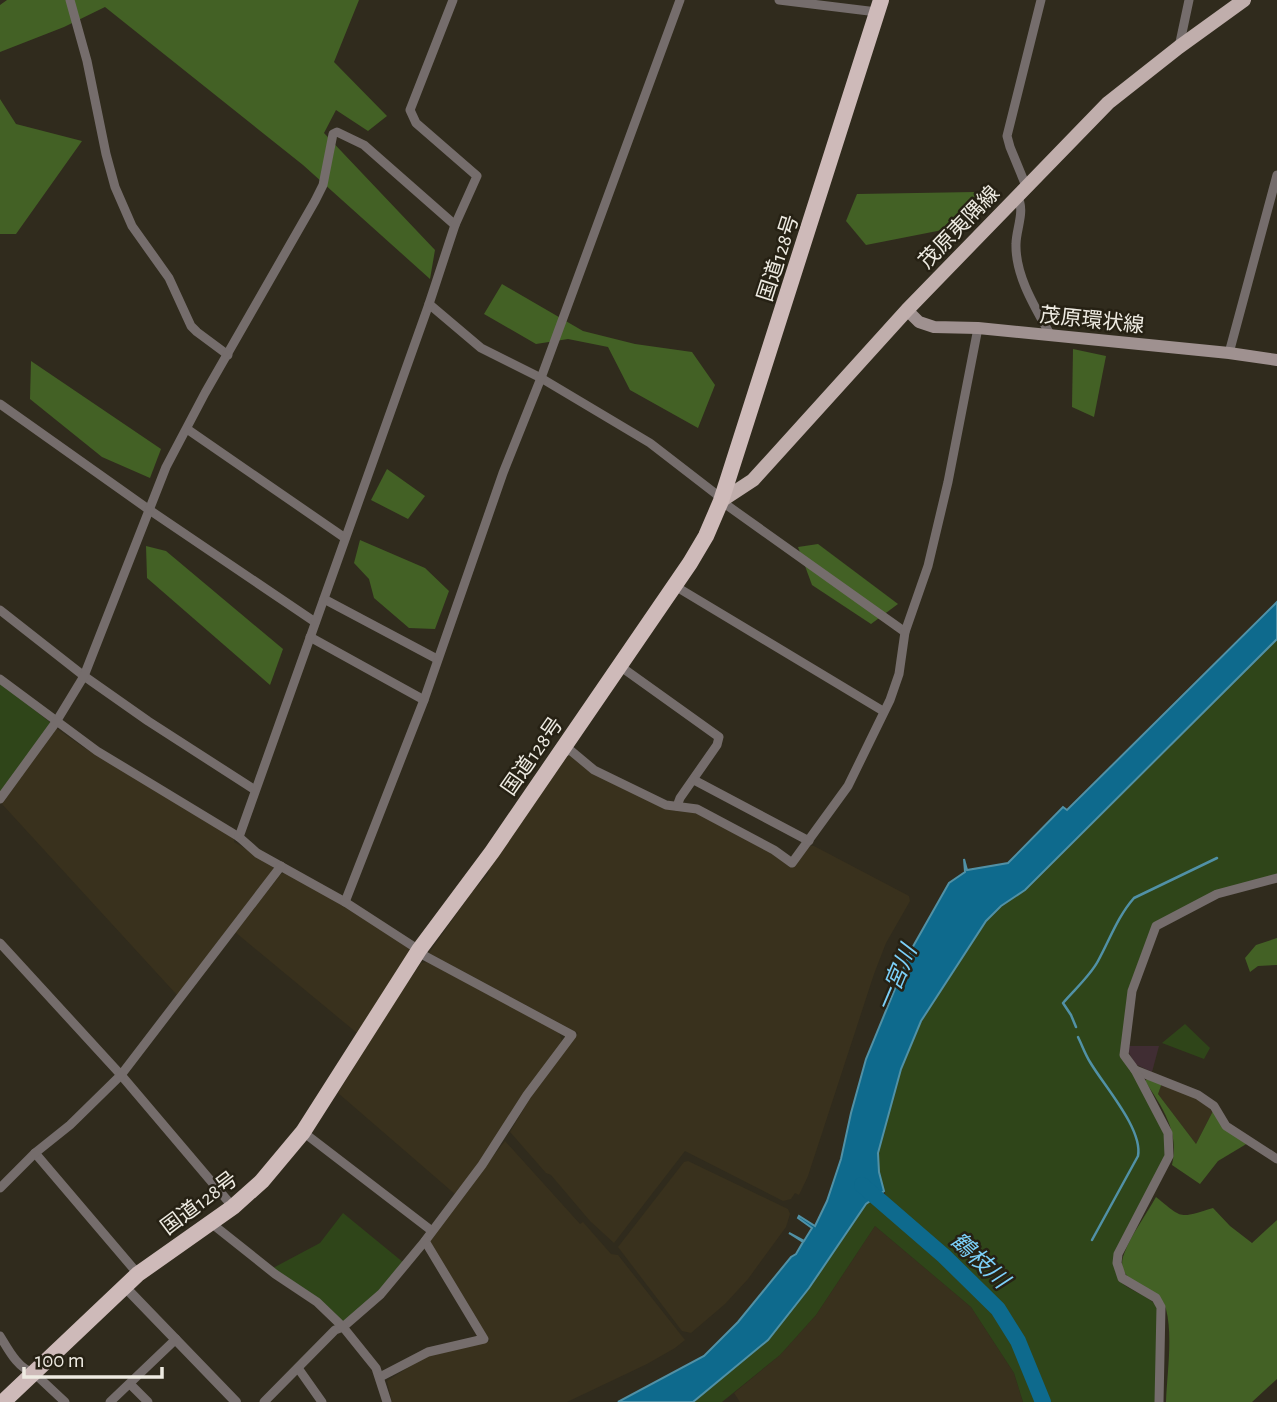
<svg xmlns="http://www.w3.org/2000/svg" width="1277" height="1402" font-family="'Alegreya Sans','Noto Sans JP',sans-serif">
<style>
.commercial{fill:#402d33}
.built{fill:#39311d}
.green{fill:#2f4519}
.forest{fill:#436125}
.water{fill:#0e6a8d;stroke:#5191a6;stroke-width:2}
.lines{fill:none;stroke-linecap:round;stroke-linejoin:round}
.stream{stroke:#5191a6;stroke-width:2.5}
.river{stroke:#0e6a8d;stroke-width:16}
.minor{stroke:#756d6c;stroke-width:9}
.tertiary{stroke:#756d6c;stroke-width:10}
.secondary{stroke:#9f9190;stroke-width:12}
.primary{stroke:#c0aeac;stroke-width:14}
.trunk{stroke:#cebab9;stroke-width:16}
.labels{text-anchor:middle;stroke-width:5;stroke-linejoin:round;paint-order:stroke}
.street-label{font-size:21px;fill:#eeebe2;stroke:#262114}
.water-label{font-size:23px;font-style:italic;fill:#7cd0f9;stroke:#262114}
</style>
<rect width="100%" height="100%" fill="#302b1d"/>
<path class="commercial" d="M1128,1046h31l-7,26 -17,-8 -7,-13z"/>
<g class="built">
<path d="M56,728l27,19 151,89v6l37,21 3,6 -97,126 -175,-191z"/>
<path d="M569,754l106,55 18,1 70,36 29,21 18,-21h4l95,50 1,5 -24,42 -12,31 -66,202 -9,19 -4,-2 -4,6 -8,2 -98,-50 -71,92 -24,-22 -39,-46 -5,-2 -36,-41 19,-32 49,-67 -149,-80 43,-61 16,-18 1,-6z"/>
<path d="M288,872l121,75 3,4 -55,82 -122,-101 46,-58z"/>
<path d="M427,962l132,70 3,10 -106,153 -118,-102 45,-74 38,-56z"/>
<path d="M1162,1083l36,15 15,13 -17,33 -38,-50z"/>
<path d="M505,1141l75,83 3,-2 28,32 7,1 67,85 -10,8 -28,16 -80,38h-175l-5,-21 39,-25 64,-15 -60,-94 -1,-8z"/>
<path d="M688,1161l100,48 2,5 -4,13 -38,52 -23,25 -34,29 -9,-2 -64,-84 66,-85z"/>
<path d="M875,1226l96,81 43,66 9,29h-283l-6,-9 46,-38 36,-40z"/>
</g>
<g class="green">
<path d="M1277,639v236l-59,15 -63,33 -26,68 -9,63c16,24 37,50 45,78 15,46 -65,107 -45,148 4,9 27,14 38,27l-1,95h-111l-28,-68 -16,-25 -116,-112 -7,-25 -1,-19 23,-84 20,-48 65,-100 15,-15 24,-16z"/>
<path d="M0,683l51,40 -51,72z"/>
<path d="M1185,1024l25,24 -6,11 -42,-16z"/>
<path d="M875,1199l8,5 114,107 24,41 20,50h-18l-9,-29 -43,-66 -96,-81 -59,89 -36,40 -58,47h-29l75,-62 41,-52 57,-84z"/>
<path d="M343,1213l61,50 -25,31 -35,28 -71,-54 47,-25z"/>
</g>
<g class="forest">
<path d="M7,0h352l-25,62 53,54 -19,15 -32,-21 -12,23 111,117 -5,29 -127,-114 -198,-158 -41,20 -64,25v-47z"/>
<path d="M0,99l16,25 66,17 -66,93h-16z"/>
<path d="M975,192l-2,32 -107,21 -20,-24 11,-27z"/>
<path d="M502,284l81,47 52,13 57,8 23,33 -17,43 -68,-38 -22,-43 -40,-8 -32,5 -52,-30z"/>
<path d="M1073,349l33,7 -12,61 -22,-10z"/>
<path d="M31,361l130,88 -11,29 -48,-21 -72,-58z"/>
<path d="M387,469l38,27 -17,23 -37,-19z"/>
<path d="M360,540l65,28 24,23 -14,38 -26,-1 -35,-30 -5,-19 -15,-16z"/>
<path d="M818,544l80,60 -27,20 -59,-39 -14,-38z"/>
<path d="M146,546l20,5 117,98 -13,36 -123,-107z"/>
<path d="M1277,938v27l-19,1 -8,6 -5,-14 11,-13z"/>
<path d="M1149,1077l13,6 -4,11 38,50 17,-33 35,32 -30,18 -18,23 -28,-19c8,-33 -10,-58 -27,-84z"/>
<path d="M1156,1197c28,23 23,21 57,11l17,18 22,17 25,-23v159l-25,23h-86c1,-28 7,-66 0,-93 -6,-25 -54,-23 -42,-55 7,-19 22,-39 32,-57z"/>
</g>
<path class="water" d="M1277,602v37l-252,251 -24,16 -15,15 -65,100 -20,48 -23,84 1,19 5,19 -18,13 -57,84 -41,52 -75,62h-75l86,-46 34,-34 53,-65 5,-3 7,-12 -14,-9 15,8 8,-13 -14,-10 1,-2 16,10 12,-25 14,-42 10,-46 15,-54 45,-109 38,-67 16,-11 -1,-13 3,11 41,-7 55,-56 4,3z"/>
<g class="lines">
<g class="stream">
<path d="M1076,1027l-5,-12 -8,-12c11,-13 27,-27 35,-42 12,-22 20,-45 36,-63l83,-40"/>
<path d="M1078,1037c4,8 7,17 12,25 14,24 53,67 48,94l-46,84"/>
</g>
<path class="river" d="M862,1185l82,71 54,53 20,32 25,61"/>
<g class="minor">
<path d="M70,0l17,61 19,93 9,33 17,39 37,52 22,48 6,6 31,23"/>
<path d="M779,0l98,12"/>
<path d="M1179,47l10,-47"/>
<path d="M1026,186l-16,-39 -3,-11 34,-136"/>
<path d="M1017,196c9,14 -1,33 -1,48 -1,32 20,65 35,92"/>
<path d="M429,304l52,44 60,30 109,65 66,51 5,7 184,131"/>
<path d="M1229,353l48,-178"/>
<path d="M0,404l148,105 167,113"/>
<path d="M187,429l158,109"/>
<path d="M675,586l208,125"/>
<path d="M324,599l113,60"/>
<path d="M0,610l84,66 64,45 107,69"/>
<path d="M310,637l114,63"/>
<path d="M617,671l7,-2 95,68 -2,8 -37,53 -3,8"/>
<path d="M0,679l97,72 142,86 18,16 88,49 74,48 6,6 147,79 -45,60 -45,70 -57,76 -44,53 -38,33 -8,3 -71,72"/>
<path d="M562,753l8,-3 24,20 72,35 31,4 77,41 18,13 56,-77 42,-86 9,-26 6,-42 23,-66 20,-84 30,-154"/>
<path d="M694,780l115,61"/>
<path d="M0,799l56,-77 28,-46 82,-209 39,-74 110,-192 8,-16 10,-51 4,-2 27,13 91,80"/>
<path d="M239,837l190,-533 26,-79 22,-49 -61,-53 -6,-13 43,-110"/>
<path d="M345,902l79,-202 79,-227 38,-95 139,-378"/>
<path d="M0,943l121,132 112,132"/>
<path d="M1135,1070l63,25 16,11 12,20 51,33"/>
<path d="M303,1132l129,99"/>
<path d="M35,1153l103,121"/>
<path d="M0,1188l35,-35 35,-28 51,-50 160,-209"/>
<path d="M211,1223l64,51 42,28 26,25 33,41 11,34"/>
<path d="M0,1336c8,13 18,33 34,37l31,29"/>
<path d="M298,1368l24,34"/>
<path d="M380,1377l48,-25 56,-13 -59,-98"/>
<path d="M130,1384l18,18"/>
<path d="M110,1402l66,-63"/>
<path d="M1159,1402l2,-95 -5,-9 -34,-20 -5,-15 1,-9 51,-98 -1,-23 -33,-63 -11,-15 8,-64 24,-65 61,-32 60,-16"/>
</g>
<path class="tertiary" d="M125,1287l111,115"/>
<path class="secondary" d="M907,310l12,12 15,5 44,1 251,25 48,7"/>
<path class="primary" d="M721,501l32,-21 154,-170 201,-207 71,-56 65,-47"/>
<path class="trunk" d="M3,1402l135,-128 95,-67 29,-26 41,-49 116,-182 73,-98 198,-289 16,-27 15,-35 160,-501"/>
</g>
<g class="labels">
<g class="street-label">
<text transform="translate(959 227) rotate(-46)" y="7">茂原夷隅線</text>
<text transform="translate(778 258) rotate(-72)" y="7">国道128号</text>
<text transform="translate(1092 320) rotate(6)" y="7">茂原環状線</text>
<text transform="translate(532 756) rotate(-55)" y="7">国道128号</text>
<text transform="translate(199 1203) rotate(-37)" y="7">国道128号</text>
</g>
<g class="water-label">
<text transform="translate(896 978) rotate(-67)" y="8">一宮川</text>
<text transform="translate(980 1260) rotate(43)" y="8">鶴枝川</text>
</g>
</g>
<path d="M24 1367v10h138v-10" fill="none" stroke="#eeebe2" stroke-width="3.5"/>
<text x="35" y="1367" font-size="21" fill="#eeebe2" stroke="#262114" stroke-width="5" paint-order="stroke">100 m</text>
</svg>
